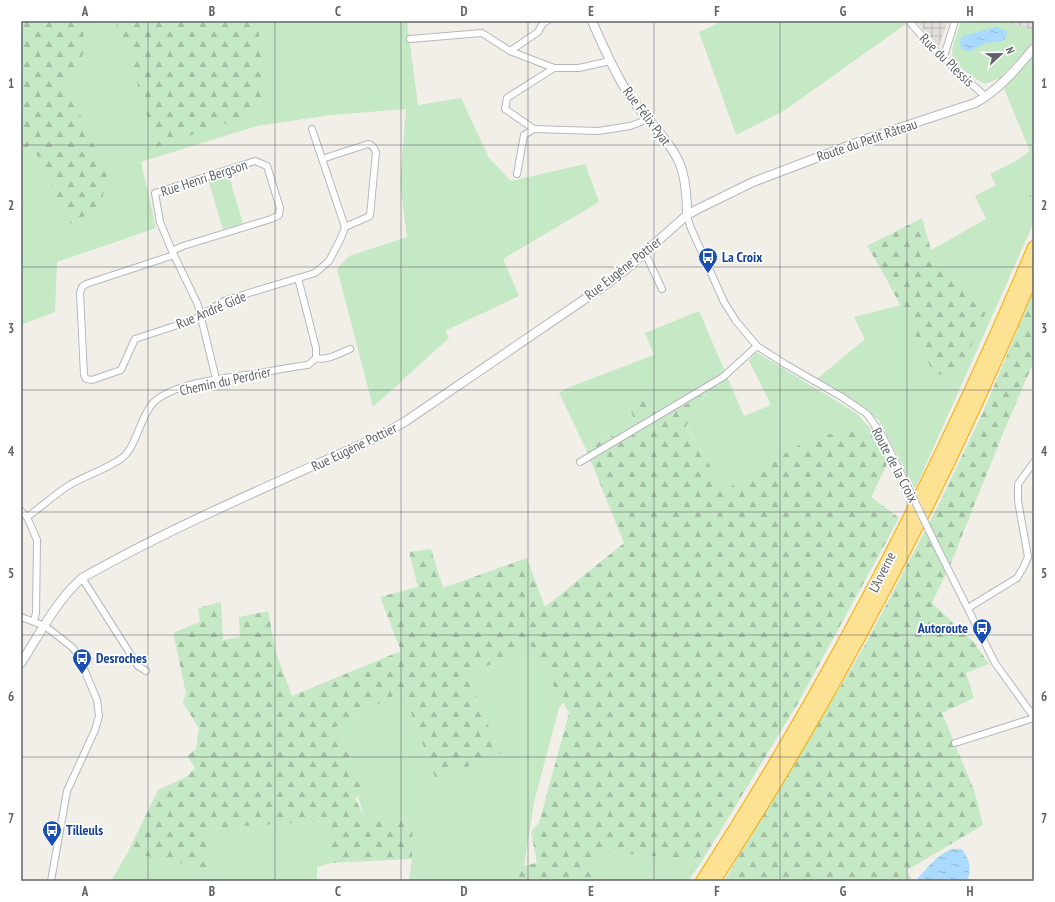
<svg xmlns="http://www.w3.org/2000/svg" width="1055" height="902" font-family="'PT Sans Narrow',sans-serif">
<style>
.industrial{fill:url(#industrial-grid)}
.green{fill:#c5e8c5}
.forest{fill:url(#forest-firs)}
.water{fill:url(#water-ripples)}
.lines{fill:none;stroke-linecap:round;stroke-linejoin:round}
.minor-casing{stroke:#b5b8bc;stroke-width:8}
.tertiary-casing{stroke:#b5b8bc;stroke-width:10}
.motorway-casing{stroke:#f9ab00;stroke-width:14}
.minor{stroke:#fff;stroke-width:6}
.tertiary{stroke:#fff;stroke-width:8}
.motorway{stroke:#fde293;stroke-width:12}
.minor-bridge-casing{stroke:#b5b8bc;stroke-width:8;stroke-linecap:butt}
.minor-bridge{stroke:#fff;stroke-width:6}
.grid{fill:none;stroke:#5f6368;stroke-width:1;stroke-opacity:0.55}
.labels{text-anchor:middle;stroke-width:3.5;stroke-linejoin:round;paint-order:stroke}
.street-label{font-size:14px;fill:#5f6368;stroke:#fff}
.transit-label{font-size:14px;font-weight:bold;fill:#164399;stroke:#fff;text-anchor:start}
.neatline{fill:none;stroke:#5f6368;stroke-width:1.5}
.grid-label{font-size:13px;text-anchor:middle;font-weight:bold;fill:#5f6368}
</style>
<defs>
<pattern id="industrial-grid" width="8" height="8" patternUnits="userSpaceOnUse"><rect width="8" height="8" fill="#e0deda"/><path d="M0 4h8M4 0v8" fill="none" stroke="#b9b8b5"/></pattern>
<pattern id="forest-firs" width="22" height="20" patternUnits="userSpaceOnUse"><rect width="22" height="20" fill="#c5e8c5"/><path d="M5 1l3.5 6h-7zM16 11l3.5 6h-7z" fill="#a3c0a4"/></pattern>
<pattern id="water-ripples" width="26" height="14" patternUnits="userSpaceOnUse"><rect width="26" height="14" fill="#aadaff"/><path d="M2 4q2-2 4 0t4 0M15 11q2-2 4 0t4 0" fill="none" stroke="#8eb4d2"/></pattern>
</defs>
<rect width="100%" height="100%" fill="#f1efe8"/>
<g class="industrial">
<path d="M916,21h32l-9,25z"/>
<path d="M1000,21h34v9z"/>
</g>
<g class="green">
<path d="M21,21h386l11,84 43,-7 28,60 22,23 74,-17 14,38 -96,57 16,37 -74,35 4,7 -76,69 -36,-138 12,-13 58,-19 -7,-53 6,-75 -75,6 -74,11 -116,36 15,66 -99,34 -2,50 -34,13z"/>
<path d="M723,21h180l3,3 -121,86 -49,25 -37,-103z"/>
<path d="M961,21h39l34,9v11l-34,37 -15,6c-11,-6 -32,-19 -33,-32 0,-8 7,-23 9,-31z"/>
<path d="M1034,56v128l-9,23 9,4v11l-119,267 -36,-69 -62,-41 48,-40 -11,-22 47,-12 32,67 25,7 28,-73 -55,-56 55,-31 -11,-23 21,-11 -6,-11 26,-13 14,-10 -26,-62z"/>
<path d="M228,173l15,51 -20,5 -15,-50z"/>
<path d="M699,311l45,105 27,-11 -22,-44 7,-9 100,61 15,16 -57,7 -89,54 -39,-65 21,-32 -44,25 -37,-17 10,22 -50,26 -27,-56 8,-5 87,-33 -9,-22z"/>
<path d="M531,646l32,56 -4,6 -25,94 -10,64 -12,2v13h-103l3,-22 1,-40 -49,-2 -6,-20 9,-6 -32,-64 68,-36 33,89 64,-27 -33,-78z"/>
<path d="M331,821v42l-14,4v14h-206l17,-29 81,17 1,-41z"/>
<path d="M598,851l104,10 -14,20h-96z"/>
</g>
<g class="forest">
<path d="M21,21h63l-1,33 -16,32 40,88 -6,33 -32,17 -39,-84 -7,28 1,45 -3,2z"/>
<path d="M115,21h142l8,54v35l-109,37 -27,-92z"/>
<path d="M1034,184v27l-9,-4z"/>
<path d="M922,218l9,32 57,57 -31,73 -24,-8c-21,-43 -41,-86 -66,-126z"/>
<path d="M1034,290v71l-30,70 -53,132 -19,40 40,37 17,24 -23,9 8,25 -32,15 33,80 8,32 -76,45 5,11h-188l140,-234 74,-141 46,-96z"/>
<path d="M707,392l-21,34 39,64 89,-54 57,-7 12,17 4,18 -16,33 28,21 -101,185 -96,158 -104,-10 -6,30h-80v-13l25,-5 -6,-31 8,-9 30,-110 -38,-67 -64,29 33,78 -64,27 -33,-89 -68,36 32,64 -12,7 9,19 49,2 -1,40 -81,4 -1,-42 -120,7 -1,41 -81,-17 30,-62 28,-13 9,-9 -8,-12 9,-7 3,-21 -16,-25 3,-10 -13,-60 27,-11 -2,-14 23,-6 2,38 17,-3 -1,-20 29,-6 8,42 16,43 109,-45 -21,-54 38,-10 -9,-35 22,-3 12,39 84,-30 18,49 79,-64 -38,-94 50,-26 -10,-22 20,-8 17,25z"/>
</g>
<g class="water">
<path d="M996,27l9,3 2,5 -4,6 -17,2 -16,8 -8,-2 -3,-7 4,-6z"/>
<path d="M952,849h10c8,13 10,18 5,32h-49v-3c10,-11 19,-23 34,-29z"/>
</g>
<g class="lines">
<defs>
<g id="minor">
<path d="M909,21c23,28 50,52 77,76"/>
<path d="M410,39l72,-6 28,18 44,17h25l31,-7"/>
<path d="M510,51l28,-19 5,-9 4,-2"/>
<path d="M943,59l12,-38"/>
<path d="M554,68l-47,30 -2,11 29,20 64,2 32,-5 11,-4 5,-4"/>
<path d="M312,129l33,98"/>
<path d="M322,159l46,-15c5,1 6,4 8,8l-6,64 -25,11"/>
<path d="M517,174l7,-39 10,-6"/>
<path d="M687,215l3,11 34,76 12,19 21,25 28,18 57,33 25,17 16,23 23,46"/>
<path d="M172,251l11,-5 88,-27 8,-4 1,-7 -13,-42 -12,-5 -100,32 5,29 12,29 26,54 18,74"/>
<path d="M645,253l17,36"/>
<path d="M174,255l-88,29 -4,3 -2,6 4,82 2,4 6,1 29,-10 14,-31 58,-19 33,-20 89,-27 14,-12 12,-23 4,-11"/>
<path d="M298,278l18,70v10"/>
<path d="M580,462l143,-85 34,-31"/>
<path d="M21,511l6,6 10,23 -1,73 -2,8"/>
<path d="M27,517c14,-10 27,-22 41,-31 17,-11 38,-16 54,-28 15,-12 17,-39 31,-55 21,-21 78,-26 107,-30 16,-3 32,-6 48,-8l8,-7c11,3 24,-5 34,-9"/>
<path d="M939,551l56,112 39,54"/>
<path d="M82,578l56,88 8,5"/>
<path d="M968,608l49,-30 6,-10 5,-11 -10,-56v-17l16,-22"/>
<path d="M21,617l24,9 27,21 6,8 19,45 2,16 -4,14 -28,61 -16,90"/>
<path d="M955,743l79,-25"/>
</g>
<g id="tertiary">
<path d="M592,21c11,25 22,51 37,74 16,25 44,46 53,75 4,14 5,30 5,45"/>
<path d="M21,663c18,-28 35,-62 61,-85 96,-54 198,-97 298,-142l26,-15 195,-133 23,-17 63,-56 11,-6 55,-27 116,-44 106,-35c24,-13 41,-34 59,-55"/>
</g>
<g id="motorway">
<path d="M702,881c130,-201 239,-413 332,-634"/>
<path d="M714,881c125,-192 231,-397 320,-609"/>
</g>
</defs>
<use href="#minor" class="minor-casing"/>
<use href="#tertiary" class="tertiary-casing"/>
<use href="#motorway" class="motorway-casing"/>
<use href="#minor" class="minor"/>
<use href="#tertiary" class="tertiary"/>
<use href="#motorway" class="motorway"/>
<defs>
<path id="minor-bridge" d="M906,483l33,68"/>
</defs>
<use href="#minor-bridge" class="minor-bridge-casing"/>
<use href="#minor-bridge" class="minor-bridge"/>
</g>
<path class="grid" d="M148,21v860M275,21v860M401,21v860M528,21v860M654,21v860M780,21v860M907,21v860M21,145h1013M21,267h1013M21,390h1013M21,512h1013M21,635h1013M21,757h1013"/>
<defs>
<symbol id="bus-pin" viewBox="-11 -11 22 30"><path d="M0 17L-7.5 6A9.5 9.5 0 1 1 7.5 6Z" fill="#1a4fb4" stroke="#fff"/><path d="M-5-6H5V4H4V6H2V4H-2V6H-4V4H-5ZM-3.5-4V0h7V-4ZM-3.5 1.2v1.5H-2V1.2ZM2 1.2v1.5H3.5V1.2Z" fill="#fff"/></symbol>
</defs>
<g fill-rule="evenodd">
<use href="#bus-pin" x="697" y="246" width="22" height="30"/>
<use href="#bus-pin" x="971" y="617" width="22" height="30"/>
<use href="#bus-pin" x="71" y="647" width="22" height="30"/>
<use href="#bus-pin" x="41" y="819" width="22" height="30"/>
</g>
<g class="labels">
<g class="street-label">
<text transform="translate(947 60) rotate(44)" y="5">Rue du Plessis</text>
<text transform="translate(647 116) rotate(53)" y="5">Rue Félix Pyat</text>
<text transform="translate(867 140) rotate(-19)" y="5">Route du Petit Râteau</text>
<text transform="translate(204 178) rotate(-18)" y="5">Rue Henri Bergson</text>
<text transform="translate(623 268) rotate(-38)" y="5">Rue Eugène Pottier</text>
<text transform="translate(211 310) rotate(-23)" y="5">Rue André Gide</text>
<text transform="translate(225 381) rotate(-12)" y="5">Chemin du Perdrier</text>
<text transform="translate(354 447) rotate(-26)" y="5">Rue Eugène Pottier</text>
<text transform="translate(895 465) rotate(62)" y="5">Route de la Croix</text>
<text transform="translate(882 572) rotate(-63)" y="5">L'Arverne</text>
</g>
<g class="transit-label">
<text x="722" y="262">La Croix</text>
<text x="968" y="633" text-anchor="end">Autoroute</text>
<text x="96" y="663">Desroches</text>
<text x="66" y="835">Tilleuls</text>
</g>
</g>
<rect width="1055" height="902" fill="none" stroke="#ffffff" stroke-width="44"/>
<g transform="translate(1001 54) rotate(68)" stroke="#ffffff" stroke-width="3" paint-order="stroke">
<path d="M0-3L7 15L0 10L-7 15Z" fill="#5f6368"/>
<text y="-6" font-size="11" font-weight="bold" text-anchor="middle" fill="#5f6368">N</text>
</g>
<rect x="22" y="22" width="1011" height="858" class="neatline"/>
<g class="grid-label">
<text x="85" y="16">A</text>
<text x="212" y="16">B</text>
<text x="338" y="16">C</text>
<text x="464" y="16">D</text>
<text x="591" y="16">E</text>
<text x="717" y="16">F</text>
<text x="843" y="16">G</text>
<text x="970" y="16">H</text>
<text x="11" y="88">1</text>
<text x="1044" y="88">1</text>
<text x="11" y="210">2</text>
<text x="1044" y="210">2</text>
<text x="11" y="333">3</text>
<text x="1044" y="333">3</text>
<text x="11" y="456">4</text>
<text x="1044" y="456">4</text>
<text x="11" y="578">5</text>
<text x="1044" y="578">5</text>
<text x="11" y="701">6</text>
<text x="1044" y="701">6</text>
<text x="11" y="823">7</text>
<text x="1044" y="823">7</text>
<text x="85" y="896">A</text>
<text x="212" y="896">B</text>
<text x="338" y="896">C</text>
<text x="464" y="896">D</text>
<text x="591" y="896">E</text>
<text x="717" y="896">F</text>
<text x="843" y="896">G</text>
<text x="970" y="896">H</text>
</g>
</svg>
